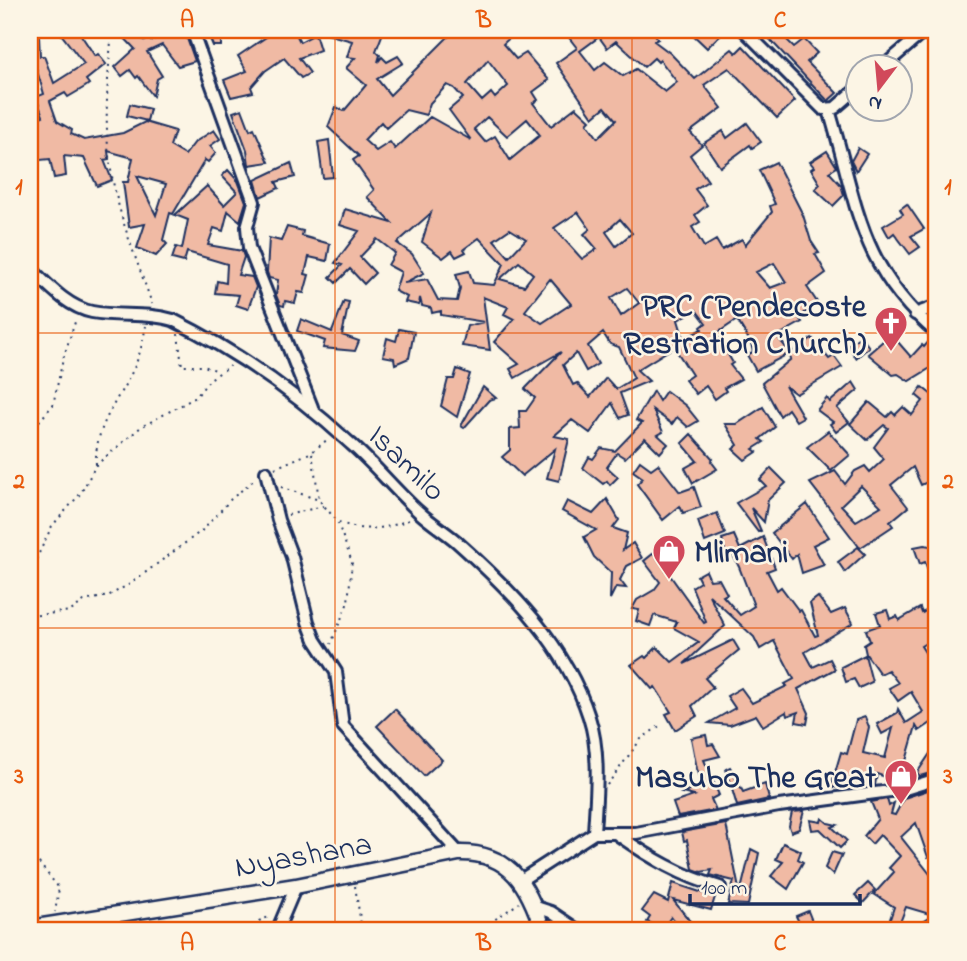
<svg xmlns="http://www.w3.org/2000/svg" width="967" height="961" font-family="'Indie Flower',sans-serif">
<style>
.building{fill:#f0baa4;stroke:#1b2f5e;stroke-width:2;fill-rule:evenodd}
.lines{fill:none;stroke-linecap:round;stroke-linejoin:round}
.service-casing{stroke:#1b2f5e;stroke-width:10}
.minor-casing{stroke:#1b2f5e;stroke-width:16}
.tertiary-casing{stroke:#1b2f5e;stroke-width:19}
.path{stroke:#1b2f5e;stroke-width:2;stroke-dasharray:2 5;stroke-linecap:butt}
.service{stroke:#fcf5e5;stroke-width:5}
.minor{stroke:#fcf5e5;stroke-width:10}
.tertiary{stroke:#fcf5e5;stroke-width:14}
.grid{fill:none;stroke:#e8590c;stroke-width:2;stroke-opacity:0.55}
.labels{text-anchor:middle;stroke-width:5;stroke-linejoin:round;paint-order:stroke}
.poi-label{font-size:32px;font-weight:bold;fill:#1b2f5e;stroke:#fcf5e5;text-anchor:end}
.street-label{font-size:32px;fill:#1b2f5e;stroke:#fcf5e5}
.neatline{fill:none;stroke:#e8590c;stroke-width:2.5}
.grid-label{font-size:23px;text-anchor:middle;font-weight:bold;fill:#e8590c}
</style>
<rect width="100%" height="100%" fill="#fcf5e5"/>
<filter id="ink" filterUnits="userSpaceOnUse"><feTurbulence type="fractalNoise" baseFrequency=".0143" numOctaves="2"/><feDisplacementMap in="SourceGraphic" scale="14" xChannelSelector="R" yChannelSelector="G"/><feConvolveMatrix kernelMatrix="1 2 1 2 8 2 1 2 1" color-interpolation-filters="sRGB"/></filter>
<g filter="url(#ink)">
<g class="building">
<path d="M58,30h29l-6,5 14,21 3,-2 8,10 -20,16 3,4 -4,3 -17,10 -3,-4 -15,8 7,20 15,9 -1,4 13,6 39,-7 22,-11 30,9 -5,15 15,9 10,-13 19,-12 6,9 -10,7 6,7 -8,9 -3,-2 -32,54 -3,-1 -7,27 4,4 -11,12 -19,-8 8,-24 -16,3 -6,-45h5l5,-24 -25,-7 1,8 -5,1 8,20 -15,6 -13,-28 -20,-2 2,20 -12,2 -4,-19 -20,2v-19l6,-2 -6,-19 13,-5 -7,-19 8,-3 -7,-23 -7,2v-36l9,-1 1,20h4l10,27 30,-19zM137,176l29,8 -10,31z"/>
<path d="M117,30h14l14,11 4,-3 2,3 21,-11h12l11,31 -17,5 -16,-21 -15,7 15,24 -5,3 -4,17 -15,-20 -2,2 -6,-8 -8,6 -7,-9 20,-18z"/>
<path d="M259,30h35l6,12 15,-8 5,16 -21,8 11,15 -9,5 -17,-20 -19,13 -14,16 2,5 -22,5 -7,-17 23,-9 -9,-15 28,-19z"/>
<path d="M323,30h61l-8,21 4,4 -2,7 4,-5 5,5 11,-6 5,7 -26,16 13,16 59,-59 -5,-6h74l-15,14 13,15 10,-6 23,27 -16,12 5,8 -5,3 18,23 25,-19 14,13 -3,3 11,15 18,-18 -11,-13 -12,10 -37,-54 21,-15 -10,-13 8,-5h35l5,6 14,-6h16l2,3 5,-3 6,9 -4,2 16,12 25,26 37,-30 4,4 7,-7 52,55 -18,17 -48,-50 -25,17 18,23 -32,24 12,13 -12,10 18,26 -13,8 12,16 -12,10 5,7 -8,5 12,20 12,-7 6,10 20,-11 3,6 27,-33 -2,-6 5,-2 -16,-34 17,-8 27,53 8,26 8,12 -4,1 11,19 -19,14 10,15 -18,16 3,4 -25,14 13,17 -34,18 -9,-16 6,-3 -2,-9 -14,-23 -21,14 17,29 -3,2 11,14 -17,9 2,3 -11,8 -9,-13 -10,8 -11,-14 7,-5 -18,-28 -37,23 12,11 -29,12 8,22 -8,3 -8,-15 -22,30 -18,-13 -18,16 15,3 -10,42 -12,-3 8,-29 -33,27 -20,-19 8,-7v-21l10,-1 -1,-17h7l9,-13 -10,-9 36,-37 -46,26 -5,-9 9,-5 -25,-22 20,-23 -10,-5 4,-7 -25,-10 7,53 -28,-4 5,-20 17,-4 -43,-7v-4l-9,2 -1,-5 -9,-2 -2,-8 -1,7 -14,-3 2,-5 -12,-6 6,-19 -13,-7 7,-12 -18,-14 -17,18 15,16 -11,11 -14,-15 -14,14 -6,-6 12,-12 -7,-2 24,-32 -19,-6 5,-16 47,14 -25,-26 7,-7 -21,-30 6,-4 -31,-29 8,-20 8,4 22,-26 -20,-17 9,-10 -8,-1 5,-16 -29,-8zM599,37l8,11 9,-7 28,26 10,-9 4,4 2,-2 17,22 -12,10 -29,-23 -13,7 -18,-14 -10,8 -15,-19zM488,60l20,26 -13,12 -4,-5 -9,8 -15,-17zM447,85l7,3 9,10 -14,12 22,30 -41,-23 -35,32 -5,-7 -14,9 -12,-11 17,-18 5,6 20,-18 20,5 4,-12zM487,117l20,19 20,-17 13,16 -30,25 -15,-24 -10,6 -11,-13zM578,212l12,17 -6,5 13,15 -15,10 -28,-31zM431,213l-9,29 21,16 9,-7 4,6 10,-5 -2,-3 15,-11 25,26 -10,21 -21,-2 -4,-12 -13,3 4,14 -3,13 -19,-1 -11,-21 -23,4 20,-10 -12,-19 -15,-11zM620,219l12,14 -16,13 -10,-14zM510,229l16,10 -17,18 -15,-17zM519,262l14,12 -9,12 -24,-7zM774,263l12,19 -16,6 -14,-16zM550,279l21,25 -29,19 -17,-12zM627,288l12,15 -18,13 -10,-18zM696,310l10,13 -5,4 1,2 -18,10 -6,-19zM603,333l7,11 9,3 15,31 -18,11 -10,-11 -16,19 -13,-14 -4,2 -10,-20 13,-12 10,18 12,-7 -10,-18z"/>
<path d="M688,30h37l-18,18z"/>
<path d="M761,30h16l17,17 10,-8 13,14 -10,9 30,31 -9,8z"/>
<path d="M221,31v15h-8l-6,-14z"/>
<path d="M130,104l20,5 -3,12 -20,-5z"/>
<path d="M242,109l8,21 4,-2 15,34 -20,3 -2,-15 -14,-38z"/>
<path d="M747,123l14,19 -9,6 -2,-3 -30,22 -16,-24 19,-12 4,7z"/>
<path d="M329,140l4,37 -10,1 -5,-36z"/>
<path d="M858,148l9,6 -11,17 -5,-10z"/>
<path d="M827,151l10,16 -8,5 12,13 3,10 -11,11 -18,-17 5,-5 -9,-15 3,-2 -4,-5z"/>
<path d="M291,163l4,14 -19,5 3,6 -19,9 -5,-17z"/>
<path d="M228,170l10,11 8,21 -6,19 -12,-10 -5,20 -9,-3 -6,17 34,6 2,6 -6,18 14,2 4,10 -8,22 -12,-4 3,-10 -24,-2 2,-12 9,2 1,-19 -40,-12 -3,10 -12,-3 4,-12 6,2 6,-29 -13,-5 32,-29 17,19 13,-13 -15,-16z"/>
<path d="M907,204l17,25 -13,7 9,11 -10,7 -16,-21 -5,4 -6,-11 20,-12 -3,-5z"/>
<path d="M287,227l16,4 -1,5 28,8 -3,17 -18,-4 -4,17 4,1 -5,18 -6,-1 -3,11 -10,-2 -1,5 -4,-1 -4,-10 2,-15 -9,-2 -2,-6 2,-34 12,3z"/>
<path d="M344,301l5,1 -7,33 17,6 -4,10 -32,-3 2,-7 -28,-10 4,-12 31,13z"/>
<path d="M399,329l15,3 -5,26 -14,6 -1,-6 -11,-2 4,-18 9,3z"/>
<path d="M891,334l20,23 11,-12 2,2 7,-8 4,2 2,23 -28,17 -11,-7 -5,1 -25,-21z"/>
<path d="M861,336l8,11 -13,11 -8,-13z"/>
<path d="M812,338l17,21 5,-3 8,11 -46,27 -11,-8 18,31 -7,4 -8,-12 -8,7 -18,-33 29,-24 -3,-4z"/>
<path d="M457,369l13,5 -13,43 -16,-11 7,-27h6z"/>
<path d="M853,382l5,8 -21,18 12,14 -13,10 -6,-8 3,-2 -16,-12 10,-12 3,4z"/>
<path d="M483,387l13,11 -7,2 -25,28 -3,-2z"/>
<path d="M922,387l15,12v8l-5,6 5,4v40l-9,11 6,11 -13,6 -8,-18 -22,18 17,22 -18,15 3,4 -33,22 -50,-65 25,-12 10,13 10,-13 10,-5 5,6 14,-13 -10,-12 14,-19 -4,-3 -17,15 -17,-16 19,-22 18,15 5,-5 3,3 8,-8 9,8 11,-14 -7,-6zM861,486l20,20 -25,15 -15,-16z"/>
<path d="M653,391l6,10 7,-10 20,15 12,15 -10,6 -11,-10 -5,7 -19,-14 10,22 -5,3 10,9 -8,9 -15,-15 -20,20 -8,-5 -10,14 11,10 -8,8 -3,-4 -4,3 -20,-16 6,-11 4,2 8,-11 14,3 27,-28 -6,-3z"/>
<path d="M763,407l12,20 -15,12 4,3 -11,7 4,3 -12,8 -12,-11 5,-4 -13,-21h12z"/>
<path d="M828,431l22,24 -19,16 -24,-24z"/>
<path d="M691,434l22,25 -2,2 6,8 -24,14 -8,-15 12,-7 -15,-18z"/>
<path d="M640,461l11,8 7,-5 22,28 14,-5 7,20 -18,6 -3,-7 -17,14 -26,-36 6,-6 -10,-7z"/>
<path d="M771,468l15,15 -18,17 -4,22 -13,-14 10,23 -3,1 -22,-29 30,-17 -6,-6z"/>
<path d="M607,499l12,21 -6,8 14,5 -4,17 10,-7 9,15 -15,8 -7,14 6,8 -10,-1 -6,12 1,-26 -17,-16 -10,-20 12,-7 -34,-19 5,-10 26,13z"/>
<path d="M807,504l22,33 -16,8 11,20 -22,8 -5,-19 -5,5 -20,-26z"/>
<path d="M717,513l8,21 -20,8 -7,-21z"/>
<path d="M734,535l6,14 23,-12 12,31 -8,3 10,19 4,-3 18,24 2,-1 14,26 3,-1 -8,-32 8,-6 13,17 14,-6 8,15 -48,29 8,15 17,-8 5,10 -37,20 11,24 -2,11 -11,-2 2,-10 -11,4 -1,-4 -23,14 -7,-11 -26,10 -21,-2 26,-15 -8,-12 14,-8 11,15 35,-17 -2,-2 9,-5 -20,-38 -14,8 -6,-12 -45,-42 16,31 -41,38 49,-24 6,10 -34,28 8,9 -21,19 5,10 -22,14 -9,-16 5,-2 -16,-25 -3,2 -21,-24 13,-9 2,2 11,-11 15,15 27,-20 -25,-14 3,-6 -23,-7 -4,11 -14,-5 3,-11 -7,-1 5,-9 17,-10 6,-8 -16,-21 10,-8 50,70 2,-1 -14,-35 8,-5 -3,-6 9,-5 4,9 9,-1 8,15 -4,2 17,19 14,-9 -15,-39 -7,-14 -6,1 -4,-15z"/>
<path d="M924,545l13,2v26h-8l-4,-11 -5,2 -6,-17z"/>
<path d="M858,547l7,7 -20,18 -7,-10z"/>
<path d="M937,605v26l-6,3 3,4 -13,8 16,25v48l-18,12 -3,-5 -16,56 -23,-8 -2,11 -21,3 -12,-4 -1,5 -10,-3 10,-34 6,2 9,-34 9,-3 4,10 -6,26 22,5 8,-30 -11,6 -5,-10 20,-11 1,-4 8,14 17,-11 -12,-20 -13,9 -9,-13 9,-5 -10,-13 -8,4 -14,-20 -2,-9 6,-4 -4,-11 14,-5 -4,-12 11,-3 3,9 7,-3 2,4 21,-12 2,5z"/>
<path d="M865,655l7,27 -13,6 -5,-9 -8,3 -5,-15z"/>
<path d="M395,709l47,51 -18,16 -47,-50z"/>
<path d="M706,735l2,10 5,-1 7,12 -16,4 15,35 -8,4 5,11 -38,7 -5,-14 21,-7 -12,-3 21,-9 -6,-15 -6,-31z"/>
<path d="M937,743v28l-17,5 -3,-3z"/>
<path d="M730,767l13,25 22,-8 4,15 -32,7 -11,-37z"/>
<path d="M937,787v19l-6,-1 6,13v36l-9,3 -12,-34 -15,14 36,46v48h-29l25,-16 -27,-8 -7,18 -10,-3 5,-15 -20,-13 20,-22 -5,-4 11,-12 -20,-21 -8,9 -8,-8 14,-17 -7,-17 16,-3 2,7 5,-3 -3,11 4,1 9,-17z"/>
<path d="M804,811l-5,18 -8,3 -2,-6 3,-14z"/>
<path d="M822,818l6,5 9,2 -5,2 15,14 -7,7 -20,-19 -8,1 -2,-10 11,2z"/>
<path d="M726,824l14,70 11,-45 8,4 -11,52 -20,-1 6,-23 -24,-6 2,-5 -11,2 -8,-3 -6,-29 -3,1 -2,-9z"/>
<path d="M783,843l18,8 -3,8 5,3 -15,27 -17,-13 12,-14 -7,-3z"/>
<path d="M832,852l10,3 -9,20 -8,-7z"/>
<path d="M673,883l42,14 -4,13 -38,-10 25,31h-16l-11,-14 -8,11 -16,-6 3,-5 -8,-6 12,-16 14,7z"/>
<path d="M868,883l7,7 -12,13 -8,-8z"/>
<path d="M808,911l8,20h-13l-7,-15z"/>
</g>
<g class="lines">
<defs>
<path id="service" d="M920,37h17"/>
<g id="minor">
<path d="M192,30l62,172 -7,25 2,21 63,159"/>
<path d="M744,30l79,79 12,-1 23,-20"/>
<path d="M884,66l42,-36"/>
<path d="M829,110c28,91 29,157 108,223"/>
<path d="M30,268c17,16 37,39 62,44 27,5 54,0 81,8 65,32 125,75 178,124 24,21 44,46 68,68 12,11 25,19 37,29 56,50 110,104 133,176 12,37 7,78 5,116"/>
<path d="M915,314l22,-8"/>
<path d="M266,472l12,48 14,37 16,65 7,18 21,32 7,54 116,127"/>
<path d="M618,835c33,23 63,41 102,52"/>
<path d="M521,880l73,-47h42l143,-27 126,-17 32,-10"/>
<path d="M533,906l18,6 28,19"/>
<path d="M277,931l19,-45"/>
</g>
<path id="tertiary" d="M30,928l266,-42 163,-33c52,-1 70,34 84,78"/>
</defs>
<use href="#service" class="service-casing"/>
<use href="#minor" class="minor-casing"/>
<use href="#tertiary" class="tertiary-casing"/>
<g class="path">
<path d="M112,30c-4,46 -9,94 -1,140 7,46 26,90 41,134"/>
<path d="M178,334l4,32h21l16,5"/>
<path d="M30,432l23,-27 10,-46 13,-40"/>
<path d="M312,453l7,46"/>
<path d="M96,464c-2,-37 23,-65 38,-96 6,-13 9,-28 12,-42"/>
<path d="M275,468l37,-16 16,-13"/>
<path d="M281,487l38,13 18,21 15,41 -4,40 -17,42"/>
<path d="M288,515l35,-9"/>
<path d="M339,522c24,11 47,7 72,-3"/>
<path d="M30,572l22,-46 29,-33 15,-28 45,-38 55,-30 14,-18 20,-13"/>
<path d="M30,616l41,-5 13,-10 24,-5 22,-12 74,-55 27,-30 24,-20"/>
<path d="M607,785l34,-46 20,-14"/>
<path d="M30,852l29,36 -4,24"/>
<path d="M355,886l7,45"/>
<path d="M249,931l10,-10 12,-5"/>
<path d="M478,931l41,-28"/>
</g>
<use href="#service" class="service"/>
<use href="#minor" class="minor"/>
<use href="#tertiary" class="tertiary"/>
</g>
</g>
<path class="grid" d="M335,30v901M632,30v901M30,333h907M30,628h907"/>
<defs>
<symbol id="church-pin" viewBox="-11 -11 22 30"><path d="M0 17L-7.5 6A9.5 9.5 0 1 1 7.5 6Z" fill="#d1495b" stroke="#fcf5e5"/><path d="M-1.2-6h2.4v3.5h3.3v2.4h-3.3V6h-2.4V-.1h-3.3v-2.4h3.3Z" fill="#fff"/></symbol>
<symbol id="shop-pin" viewBox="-11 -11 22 30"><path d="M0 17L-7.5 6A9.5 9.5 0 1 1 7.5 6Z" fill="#d1495b" stroke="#fcf5e5"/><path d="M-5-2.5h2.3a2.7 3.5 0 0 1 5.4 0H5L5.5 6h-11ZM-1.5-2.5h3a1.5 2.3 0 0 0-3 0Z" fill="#fff"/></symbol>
</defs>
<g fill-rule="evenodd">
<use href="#church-pin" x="872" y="304" width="38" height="52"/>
<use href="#shop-pin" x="650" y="532" width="38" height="52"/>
<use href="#shop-pin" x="882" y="757" width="38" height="52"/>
</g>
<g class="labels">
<g class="poi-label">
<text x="866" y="316">PRC (Pendecoste<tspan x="866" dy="37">Restration Church)</tspan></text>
<text x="694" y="562" text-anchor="start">Mlimani</text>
<text x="876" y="787">Masubo The Great</text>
</g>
<g class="street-label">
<text transform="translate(408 462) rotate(44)" y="11">Isamilo</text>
<text transform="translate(303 854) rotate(-10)" y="11">Nyashana</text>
</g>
</g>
<rect width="967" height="961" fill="none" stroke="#fcf5e5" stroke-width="77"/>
<g transform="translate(879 88) rotate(196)"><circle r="33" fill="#fcf5e5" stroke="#a2a6af" stroke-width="2"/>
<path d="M0-5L12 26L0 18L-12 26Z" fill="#d1495b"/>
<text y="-10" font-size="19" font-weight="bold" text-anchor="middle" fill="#1b2f5e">N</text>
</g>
<path d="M690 894v10h170v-10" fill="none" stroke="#1b2f5e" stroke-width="3.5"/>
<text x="701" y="894" font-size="21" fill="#1b2f5e" stroke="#fcf5e5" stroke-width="5" paint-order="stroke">100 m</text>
<rect x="38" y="38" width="890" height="884" class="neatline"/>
<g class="grid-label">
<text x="187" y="27">A</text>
<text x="484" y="27">B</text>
<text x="780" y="27">C</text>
<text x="19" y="194">1</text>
<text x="948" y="194">1</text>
<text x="19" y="488">2</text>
<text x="948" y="488">2</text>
<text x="19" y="783">3</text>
<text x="948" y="783">3</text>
<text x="187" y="950">A</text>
<text x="484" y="950">B</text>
<text x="780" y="950">C</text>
</g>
</svg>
